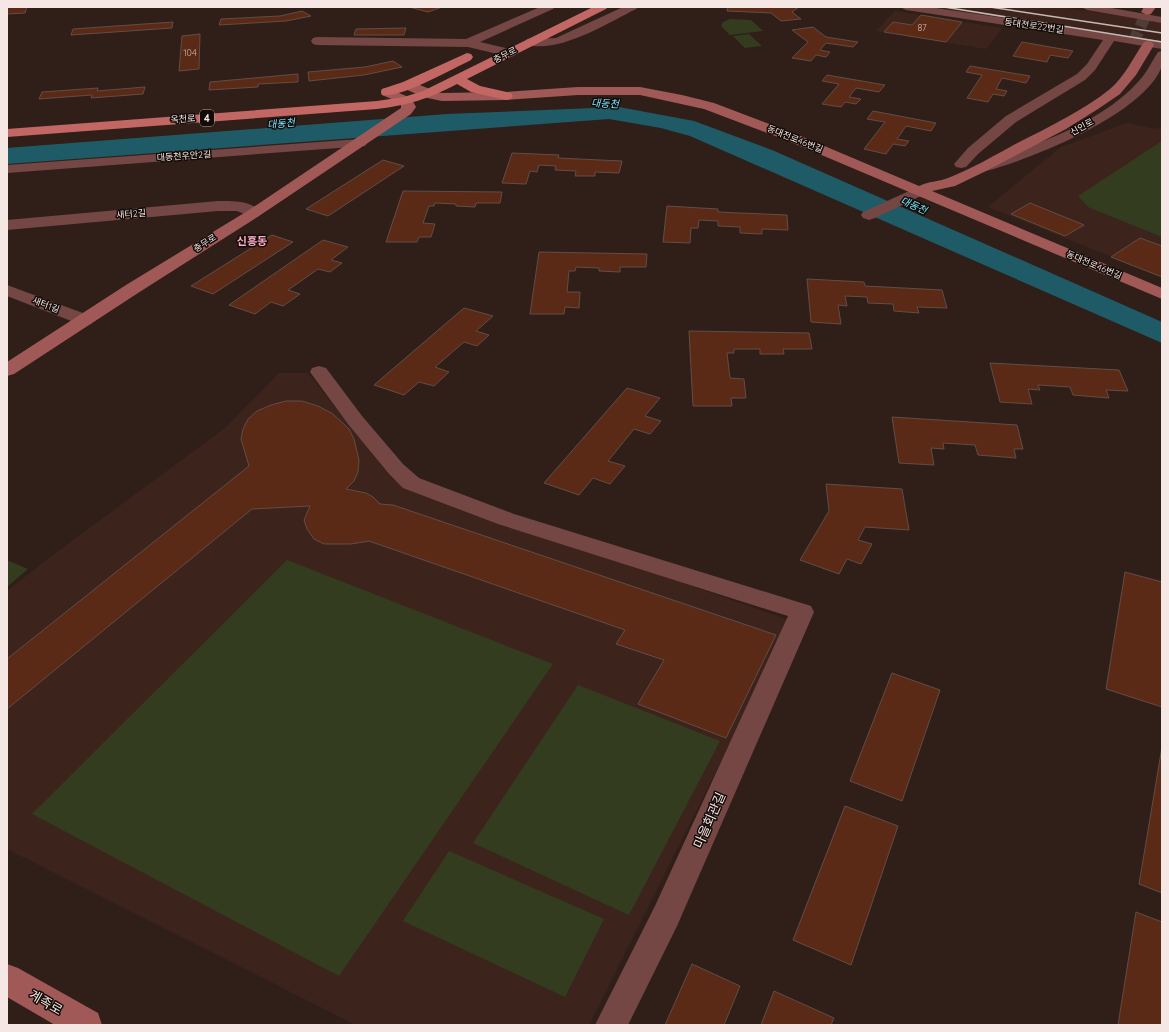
<svg xmlns="http://www.w3.org/2000/svg" width="1169" height="1032" font-family="Quicksand,'Noto Sans KR',sans-serif">
<style>
.built{fill:#3c241c}
.green{fill:#333c1f}
.water{fill:#1f5b67}
.building{fill:#5b2a16;stroke:#614d46}
.lines{fill:none;stroke-linecap:round;stroke-linejoin:round}
.secondary-tunnel{stroke:#4e3d37;stroke-width:12;stroke-dasharray:12 6;stroke-linecap:butt}
.street{fill:#744745;fill-rule:evenodd}
.secondary{fill:#a15957;fill-rule:evenodd}
.primary{fill:#c36765;fill-rule:evenodd}
.rail{stroke:#c6b8b4;stroke-width:1.5}
.labels{text-anchor:middle;stroke-width:3;stroke-linejoin:round;paint-order:stroke}
.far-street-label{font-size:9px;fill:#f5e8e4;stroke:#130b08}
.number-label{font-size:9px;fill:#ceb8b0}
.far-water-label{font-size:10px;font-style:italic;fill:#73e5ff;stroke:#130b08}
.shield{fill:#130b08;stroke:#b1a6a2;stroke-width:1}
.shield-label{font-size:10px;font-weight:bold;fill:#f5e8e4}
.far-quarter-label{font-size:11px;font-weight:bold;fill:#fcacc8;stroke:#130b08}
.near-street-label{font-size:13px;fill:#f5e8e4;stroke:#130b08}
</style>
<rect width="100%" height="100%" fill="#301f19"/>
<g class="built">
<path d="M930,7h130l102,15v22z"/>
<path d="M895,11l107,17 -16,21 -110,-18z"/>
<path d="M1127,123l28,6 7,-2v150l-174,-70 73,-60z"/>
<path d="M279,373h29l85,107 398,141 -202,404h-233l-349,-176v-258l42,-33 176,-130z"/>
</g>
<g class="green">
<path d="M730,19l21,1 12,11 -33,4 -9,-9 2,-4z"/>
<path d="M749,34l13,12 -17,2 -12,-12z"/>
<path d="M1162,141v96l-74,-30 -10,-11z"/>
<path d="M7,560l21,9 -21,18z"/>
<path d="M287,560l266,104 -214,312 -307,-162z"/>
<path d="M578,685l142,56 -91,174 -156,-72z"/>
<path d="M449,851l155,68 -39,78 -162,-76z"/>
</g>
<path class="water" d="M619,107l75,14 78,29 390,172v21l-472,-207 -29,-8 -52,-9 -602,45v-16l440,-34z"/>
<g class="building">
<path d="M7,7h20l-2,6 -18,1z"/>
<path d="M409,7h33l-14,5z"/>
<path d="M728,7h71l-7,5 9,7 -20,2 -10,-8 -44,-2z"/>
<path d="M302,11l9,5 -25,5 -67,4 2,-6 59,-3z"/>
<path d="M921,15l41,7 -16,20 -62,-10 9,-10 19,3z"/>
<path d="M173,22l-1,6 -101,7 2,-6z"/>
<path d="M813,27l13,10 32,5 -5,5 -27,-4 -6,7 10,2 -4,5 -10,-2 -5,6 -19,-3 16,-16 -16,-12z"/>
<path d="M406,28l-2,7h-50l2,-6z"/>
<path d="M200,34l-1,35 -20,2 3,-35z"/>
<path d="M1022,42l51,9 -5,7 -18,-3 -3,7 -34,-6z"/>
<path d="M393,61l9,6 -38,8 -55,6 -1,-9 57,-5z"/>
<path d="M970,66l60,10 -4,7 -24,-5 -6,11 11,2 -3,5 -11,-2 -5,8 -21,-4 15,-23 -16,-3z"/>
<path d="M298,74v8l-40,2v3l-49,3 1,-8z"/>
<path d="M827,75l58,10 -6,7 -23,-4 -7,9 12,2 -5,5 -11,-2 -4,5 -19,-3 17,-20 -17,-3z"/>
<path d="M145,87l-2,7 -52,4 1,-3 -53,4 3,-7 56,-4 -1,3z"/>
<path d="M873,111l63,12 -5,8 -25,-5 -9,13 12,2 -4,5 -12,-2 -7,10 -22,-5 21,-27 -18,-3z"/>
<path d="M512,153l47,2 -1,3 64,3 -3,12 -24,-1v4h-20l1,-5 -21,-1 1,-4 -17,-1 -2,7 -7,-1 -4,13 -24,-1z"/>
<path d="M383,160l21,6 -76,50 -22,-7z"/>
<path d="M403,191l99,1 -2,11h-24l-1,4 -19,-1v-2l-21,-1 -1,3h-5l-6,17 12,1 -4,13h-12l-2,5h-31z"/>
<path d="M1030,203l54,22 -19,11 -54,-22z"/>
<path d="M667,206l51,3v3l69,3 1,15 -26,-1v5l-22,-1v-6l-22,-1v-5l-19,-1 -1,8h-7l-1,15 -27,-1z"/>
<path d="M272,235l21,7 -80,52 -22,-8z"/>
<path d="M1140,238l22,8v31l-51,-20z"/>
<path d="M323,240l25,7 -17,13 11,3 -12,9 -12,-3 -30,21 12,4 -17,12 -12,-4 -16,12 -26,-9z"/>
<path d="M539,252l108,2 -1,13h-26v5l-21,-1v-3l-23,-1 -1,4h-6l-2,21h13l-1,16 -14,-1 -1,7h-34z"/>
<path d="M807,279l57,3 1,4 77,4 5,18 -30,-1 2,6 -25,-2 -1,-7 -25,-1 -1,-6 -22,-1 2,10 -9,-1 3,19 -30,-2z"/>
<path d="M464,308l29,8 -17,15 13,4 -12,11 -13,-4 -29,25 14,5 -15,14 -15,-4 -15,13 -30,-10z"/>
<path d="M689,331l120,2 3,16h-29l1,5h-24v-5h-26v4h-7l3,25 14,1 2,19h-15l1,8h-39z"/>
<path d="M990,363l129,7 9,21 -22,-1 3,8 -36,-3 -3,-8 -32,-2 2,5 -12,-1 4,15 -32,-2z"/>
<path d="M627,388l33,10 -15,18 16,5 -11,13 -16,-5 -26,32 17,5 -15,18 -17,-6 -14,17 -35,-12z"/>
<path d="M286,401h16l16,5 15,8 16,15 5,10 5,21 -1,12 -4,9 -8,8 20,4 7,4 7,7 13,1 383,130 -50,103 -88,-34 26,-44 -48,-16 9,-14 -256,-89 -18,3h-27l-10,-5 -7,-10 -3,-9 6,-14 -58,3 -245,200v-50l242,-193 -8,-27 2,-10 5,-10 9,-8 14,-6z"/>
<path d="M892,417l125,8 6,24h-9l2,9 -38,-3 -3,-10 -32,-2 1,6 -13,-1 3,17 -35,-2z"/>
<path d="M826,484l76,5 7,41 -44,-3 -7,13 14,4 -11,20 -14,-5 -8,15 -39,-14 29,-49z"/>
<path d="M1125,572l37,10v125l-56,-18z"/>
<path d="M892,673l48,17 -38,111 -52,-20z"/>
<path d="M1162,747v146l-23,-9z"/>
<path d="M845,806l53,20 -47,139 -58,-25z"/>
<path d="M1136,912l26,10v103h-44z"/>
<path d="M692,964l48,22 -16,39h-59z"/>
<path d="M774,991l60,27 -3,7h-70z"/>
</g>
<g class="lines">
<path class="secondary-tunnel" d="M1133,43l14,-31"/>
<g class="street">
<path d="M540,7h15l-2,2 -73,33 34,8 2,3 -2,3 -4,1 -42,-10 -151,-2 -4,-1 -2,-3 2,-3 4,-1 149,2z"/>
<path d="M623,7h15l-2,2c-30,15 -76,44 -109,36l-2,-3 2,-3c9,-2 19,0 29,-1z"/>
<path d="M900,7h29l233,34v8l-48,-8 -19,29 -10,10 -69,42 -38,32 -12,13 -5,1 -5,-1 -2,-3 14,-16 38,-32 71,-42 10,-10 16,-24 -197,-30z"/>
<path d="M1081,7h25l56,10v6l-75,-13z"/>
<path d="M1162,51c0,5 1,11 0,15 -17,48 -134,95 -180,106l-5,-1 -2,-3 2,-3c51,-17 123,-41 160,-82 9,-9 14,-20 21,-31z"/>
<path d="M360,139l5,1 2,3 -2,3 -358,27v-8z"/>
<path d="M920,186l5,2 3,3 -3,3 -50,24 -6,2 -6,-2 -2,-3 2,-3z"/>
<path d="M218,201c14,0 34,-1 44,12l-3,3 -5,2 -5,-2 -12,-5h-19l-211,19v-10z"/>
<path d="M7,285l84,31 3,4 -3,4 -6,1 -6,-1 -72,-28z"/>
<path d="M319,366l7,2 36,48 41,48 16,14 95,36 297,92 3,6 -137,314 -49,99h-33l60,-119 133,-290 -290,-92 -95,-36 -14,-14 -41,-50 -38,-52 2,-4z"/>
</g>
<g class="secondary">
<path d="M1144,7h12l-5,7 -4,1 -6,-3z"/>
<path d="M1148,41l4,1 2,3 -18,30 -16,19 -22,15 -32,20 -80,42 -31,15 -23,5 230,97v11l-376,-159 -82,-31 -64,-14h-62l-72,5 -64,1 -19,-4 -20,-9 -1,-3 1,-3c11,-2 28,9 39,11l64,-1 72,-5h62l42,8 32,8 82,31 123,52c10,-5 19,-4 29,-8 21,-8 42,-20 62,-31 34,-18 70,-34 100,-58 15,-13 23,-31 34,-47z"/>
<path d="M387,88l24,10 5,9 -5,7 -152,102 -121,77 -124,81 -7,2v-14l119,-77 123,-75 152,-102v-5l-19,-8 -1,-3 1,-3z"/>
<path d="M7,964l11,4 80,45 4,12h-47l-48,-28z"/>
</g>
<g class="primary">
<path d="M593,7h15l-2,2 -139,70 13,7 31,7 2,3 -2,3 -5,1 -35,-8 -14,-8c-29,15 -48,21 -80,25l-370,28v-8l370,-28 27,-4 19,-6z"/>
<path d="M467,53l4,1 2,3 -2,3c-17,8 -72,39 -89,35l-1,-3 1,-3 21,-7z"/>
</g>
<g class="rail">
<path d="M944,7l218,35"/>
<path d="M990,7l172,26"/>
</g>
</g>
<g class="labels">
<g class="far-street-label">
<text transform="translate(1034 26) rotate(8)" y="3">동대전로22번길</text>
<text transform="translate(505 55) rotate(-27)" y="3">충무로</text>
<text transform="translate(183 119) rotate(-4)" y="3">옥천로</text>
<text transform="translate(1082 127) rotate(-29)" y="3">신인로</text>
<text transform="translate(795 139) rotate(22)" y="3">동대전로46번길</text>
<text transform="translate(184 156) rotate(-4)" y="3">대동천우안2길</text>
<text transform="translate(131 214) rotate(-5)" y="3">새터2길</text>
<text transform="translate(205 243) rotate(-32)" y="3">충무로</text>
<text transform="translate(1094 265) rotate(23)" y="3">동대전로46번길</text>
<text transform="translate(46 305) rotate(21)" y="3">새터1길</text>
</g>
<g class="number-label">
<text x="922" y="31">87</text>
<text x="190" y="56">104</text>
</g>
<g class="far-water-label">
<text transform="translate(605 103) rotate(3)" y="4">대동천</text>
<text transform="translate(281 123) rotate(-5)" y="4">대동천</text>
<text transform="translate(914 205) rotate(24)" y="4">대동천</text>
</g>
<rect class="shield" x="200" y="110" width="14" height="16" rx="3"/>
<g class="shield-label">
<text x="207" y="122">4</text>
</g>
<g class="far-quarter-label">
<text x="252" y="245">신흥동</text>
</g>
<g class="near-street-label">
<text transform="translate(709 820) rotate(-66)" y="5">마을회관길</text>
<text transform="translate(46 1002) rotate(30)" y="5">계족로</text>
</g>
</g>
<rect width="1169" height="1032" fill="none" stroke="#f5e8e4" stroke-width="16"/>
</svg>
